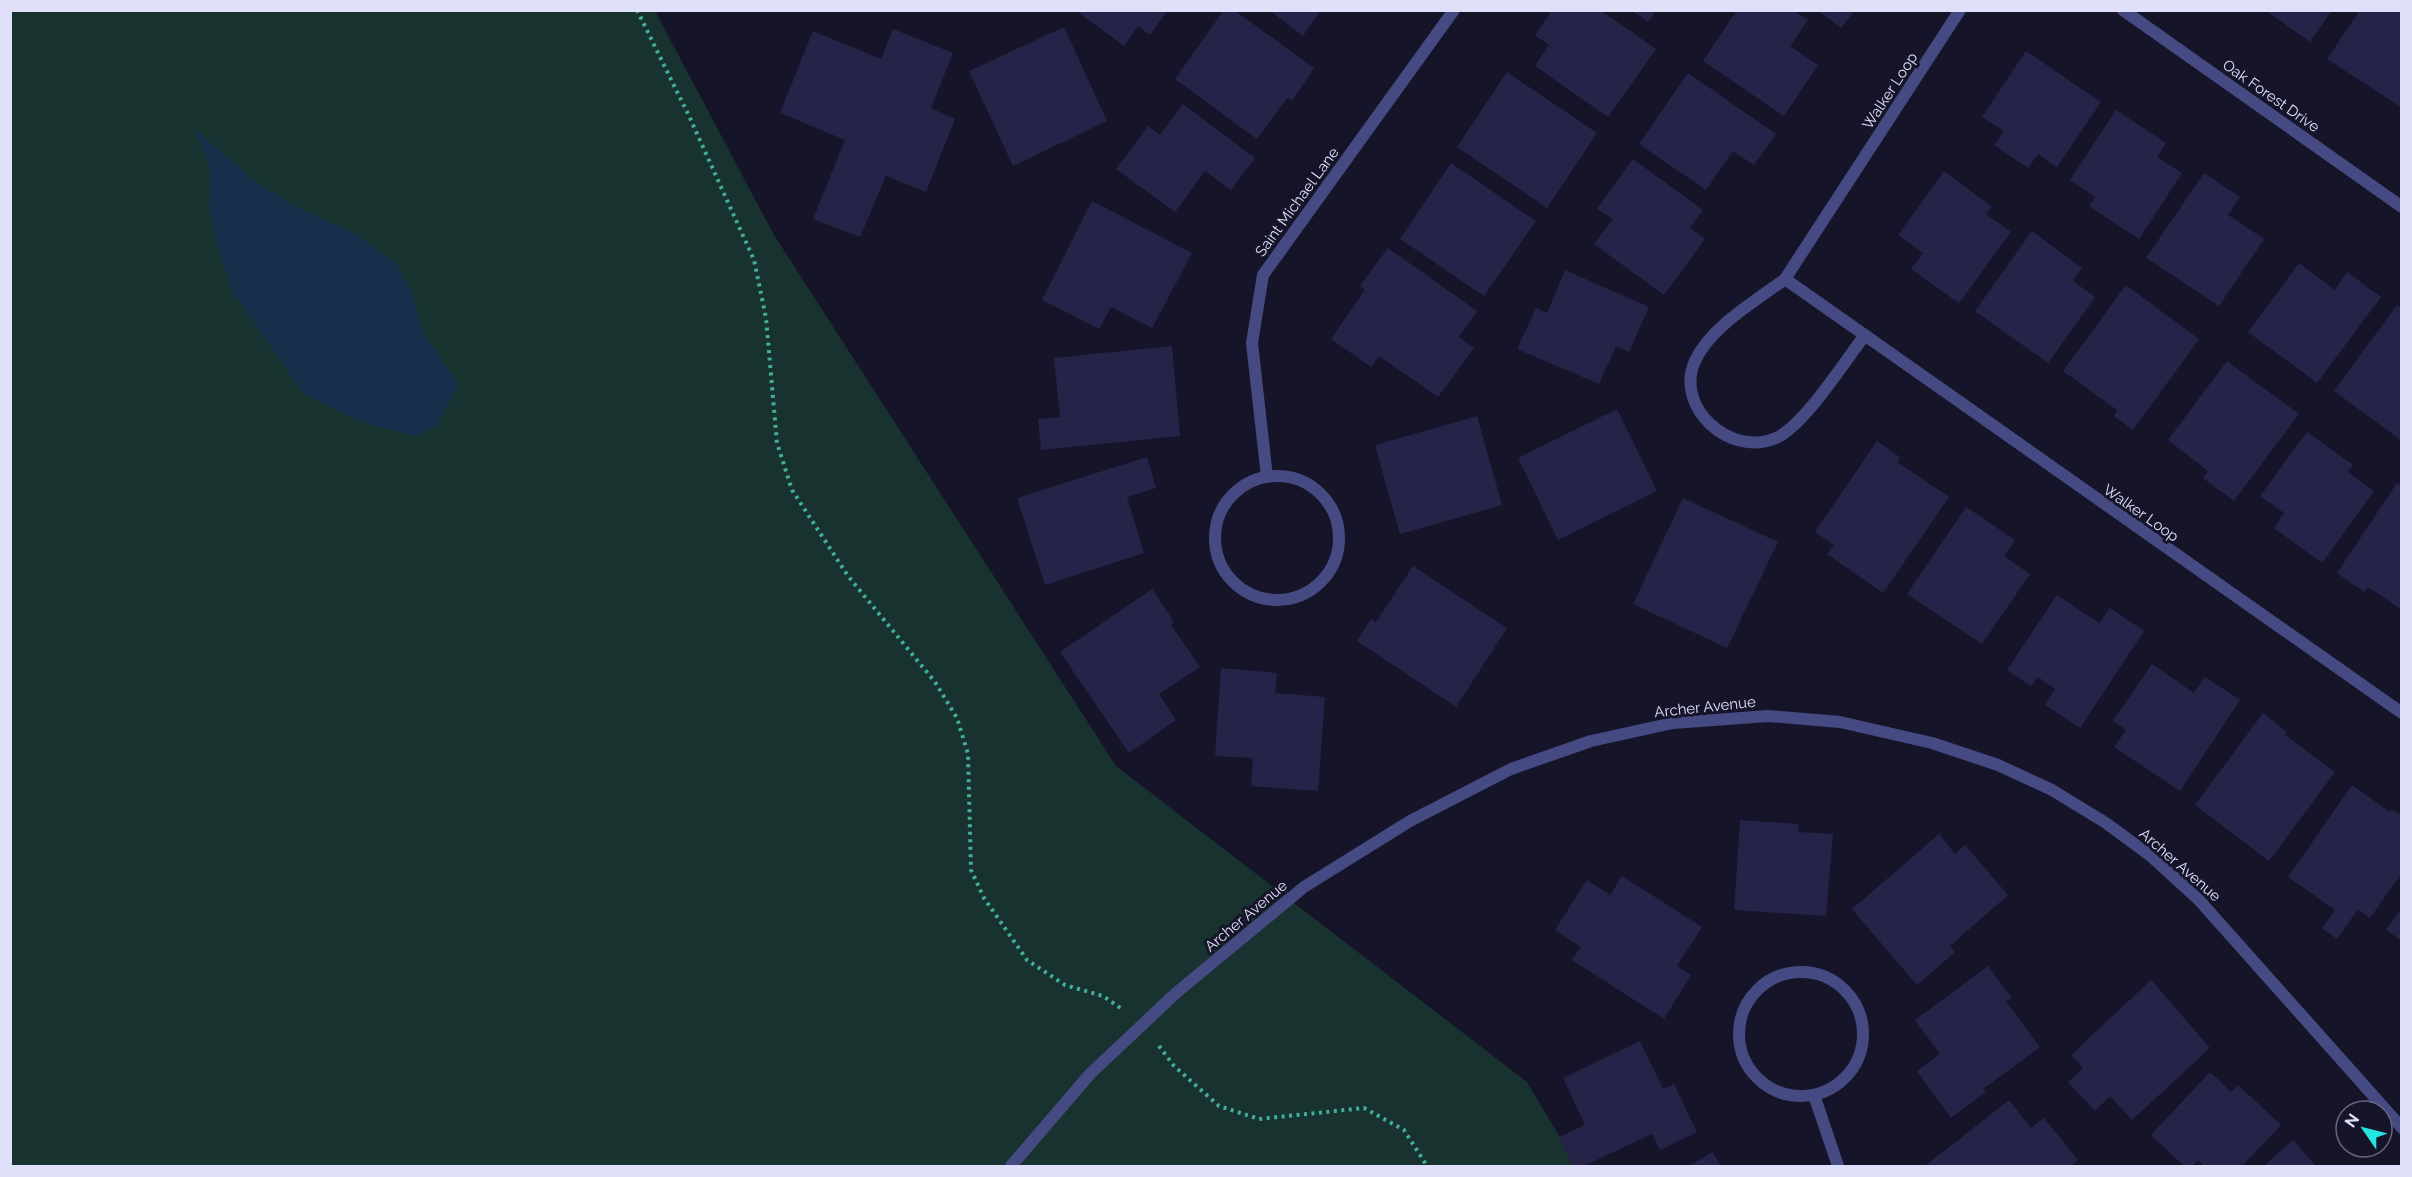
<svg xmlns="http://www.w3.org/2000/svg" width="2412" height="1177" font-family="Raleway,sans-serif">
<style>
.green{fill:#18322f}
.water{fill:#16304b}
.building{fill:#262348}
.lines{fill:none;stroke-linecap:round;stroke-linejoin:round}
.path{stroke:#41af9c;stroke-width:4;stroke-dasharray:3 4.5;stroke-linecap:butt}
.minor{stroke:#454a82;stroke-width:12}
.labels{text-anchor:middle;stroke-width:6;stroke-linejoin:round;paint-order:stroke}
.street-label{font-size:15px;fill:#e0e0fb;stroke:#161429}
</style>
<rect width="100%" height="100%" fill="#161429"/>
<path class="green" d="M10,11h645l119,224 342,531 411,316 50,84h-1566z"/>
<path class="water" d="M194,128l59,52 38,24 64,30 41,29 17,33 9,35 37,54 -23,41 -21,10 -54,-14 -58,-29 -70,-101 -15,-42 -9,-45 2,-35z"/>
<g class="building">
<path d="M1075,10h93l-18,25 -12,-9 -14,20z"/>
<path d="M1224,10h10l80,58 -22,33 -5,-3 -30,41 -82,-60z"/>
<path d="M1269,10h52l-18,26z"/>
<path d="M1552,10h48l56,39 -48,68 -73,-51 14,-21 -14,-10z"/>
<path d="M1631,10h25l-8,12z"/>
<path d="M1737,10h56l15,10 -18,26 28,19 -34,51 -81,-55z"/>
<path d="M1817,10h38l-14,18z"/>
<path d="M2265,10h67l-22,32z"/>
<path d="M2360,10h42v98l-75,-49z"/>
<path d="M1064,27l43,94 -94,45 -44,-95z"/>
<path d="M893,29l60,24 -22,55 24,11 -29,73 -40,-16 -26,61 -47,-18 32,-79 -65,-27 33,-82 68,28z"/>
<path d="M2026,51l75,51 -44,65 -19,-13 -10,14 -34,-23 10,-14 -22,-14z"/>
<path d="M1507,72l90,61 -50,75 -90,-61z"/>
<path d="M1688,73l88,61 -22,31 -21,-14 -27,39 -67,-46z"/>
<path d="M1183,104l72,54 -24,32 -26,-19 -30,41 -59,-43 32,-43 12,9z"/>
<path d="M2116,110l50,33 -9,14 25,16 -43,66 -50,-33 6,-9 -25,-17z"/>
<path d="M1633,159l70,51 -13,18 15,11 -41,56 -70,-51 19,-25 -16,-10z"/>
<path d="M1451,163l85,58 -52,75 -84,-57z"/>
<path d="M1944,171l48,36 -6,7 25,18 -52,71 -48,-34 12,-16 -25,-18z"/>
<path d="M2204,173l36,24 -12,18 36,24 -45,67 -73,-48z"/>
<path d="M1092,201l100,52 -40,75 -41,-21 -12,22 -57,-29z"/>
<path d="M2032,231l50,37 -9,13 22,16 -47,66 -73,-52z"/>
<path d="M1388,248l89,63 -18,26 15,11 -36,49 -59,-41 -8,11 -40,-28 34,-49 -5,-4z"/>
<path d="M2299,263l36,27 12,-18 34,25 -64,86 -69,-51z"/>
<path d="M1565,270l84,37 -20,45 -13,-6 -17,38 -82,-35 19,-41 11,5z"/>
<path d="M2126,285l73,54 -66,91 -19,-14 3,-6 -54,-39z"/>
<path d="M2397,305l5,3v133l-68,-50z"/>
<path d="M1172,346l8,90 -139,14 -3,-31 22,-2 -6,-59z"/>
<path d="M2227,361l72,53 -65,87 -31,-23 5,-7 -40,-31z"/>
<path d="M1617,409l40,82 -99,49 -40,-82z"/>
<path d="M1477,416l25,89 -102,29 -25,-89z"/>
<path d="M2307,432l46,33 -5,7 26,19 -52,72 -48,-35 10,-15 -24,-17z"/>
<path d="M1877,441l23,16 -3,5 52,35 -66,96 -56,-39 7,-9 -19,-13z"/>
<path d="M1147,457l9,31 -29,9 17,56 -99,32 -28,-87z"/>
<path d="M2397,483l5,3v124l-34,-23 -4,5 -27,-19z"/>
<path d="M1683,498l95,44 -51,106 -94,-44z"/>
<path d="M1966,507l49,33 -11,16 26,18 -48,70 -75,-50z"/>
<path d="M1413,566l94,62 -51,79 -99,-66 14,-22 5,3z"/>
<path d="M1152,589l22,33 -3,3 29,42 -41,27 17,26 -47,33 -69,-101z"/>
<path d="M2057,595l42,28 11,-15 34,23 -64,97 -35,-23 10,-16 -17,-12 -7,9 -24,-16z"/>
<path d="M2152,664l42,29 11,-16 35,23 -60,91 -66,-44 12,-17 -13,-9z"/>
<path d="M1221,668l56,5 -2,20 50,4 -7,94 -67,-5 2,-28 -38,-2z"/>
<path d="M2263,713l24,19 -2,3 50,37 -66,89 -74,-56z"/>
<path d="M2352,785l38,27 2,-2 10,6v57l-32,45 -12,-9 -21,30 -15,-11 13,-18 -47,-33z"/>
<path d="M1740,820l59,4 -1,8 35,2 -7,82 -92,-6z"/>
<path d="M1939,834l16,20 10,-9 43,50 -58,51 5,6 -38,33 -65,-76z"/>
<path d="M1622,876l80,51 -25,39 14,9 -27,44 -92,-59 9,-13 -26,-17 32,-50 23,15z"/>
<path d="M2402,908v33l-16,-11z"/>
<path d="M1988,966l24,32 -6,3 34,46 -57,42 3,3 -35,26 -34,-47 23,-17 -25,-34z"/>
<path d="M2151,980l59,68 -78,72 -22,-24 -15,15 -27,-29 15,-14 -12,-13z"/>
<path d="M1640,1041l23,48 11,-5 23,48 -37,18 -8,-16 -68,32h-11l-14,-29 26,-12 -22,-47z"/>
<path d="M2210,1072l21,20 7,-7 43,40 -39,41h-38l-6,-6 -6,6h-8l-33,-31z"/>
<path d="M2009,1100l22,28 13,-10 34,42 -8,6h-145z"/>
<path d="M2293,1140l23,26h-52z"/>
<path d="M1712,1152l9,14h-32z"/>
</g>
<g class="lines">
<g class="path">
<path d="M637,10l52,106 65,144 12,58 11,125 15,47 56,86 87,106 22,36 11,36 3,116 13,28 43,62 38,25 38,11 19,13"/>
<path d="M1159,1046l15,20 45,40 40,13 105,-11 40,22 23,36"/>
</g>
<g class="minor">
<path d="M1960,10l-175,269 617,434"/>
<path d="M2123,10l279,197"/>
<path d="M1785,279c-29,22 -75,48 -90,82 -21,46 35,97 81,77 28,-12 69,-77 89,-103"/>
<circle cx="1277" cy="538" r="62"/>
<path d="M1267,477l-15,-134 11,-68 191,-265"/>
<circle cx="1801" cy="1034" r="62"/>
<path d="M1814,1095l24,71"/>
<path d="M1011,1166l79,-92 86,-81 128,-106 106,-66 101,-52 80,-28 82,-18 95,-7 72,6 92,21 66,22 54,25 54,33 46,34 47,43 203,228"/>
</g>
</g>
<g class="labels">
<g class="street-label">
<text transform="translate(1890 91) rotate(-57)" y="5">Walker Loop</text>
<text transform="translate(2271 96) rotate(35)" y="5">Oak Forest Drive</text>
<text transform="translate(1297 202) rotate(-54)" y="5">Saint Michael Lane</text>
<text transform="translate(2141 513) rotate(35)" y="5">Walker Loop</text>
<text transform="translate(1705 707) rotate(-6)" y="5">Archer Avenue</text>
<text transform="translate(2180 865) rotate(41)" y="5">Archer Avenue</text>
<text transform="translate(1246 916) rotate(-40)" y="5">Archer Avenue</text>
</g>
</g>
<rect width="2412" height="1177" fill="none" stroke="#e0e0fb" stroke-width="24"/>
<g transform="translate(2364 1129) rotate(305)"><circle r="28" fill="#161429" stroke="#67667d" stroke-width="1.5"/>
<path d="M0-4.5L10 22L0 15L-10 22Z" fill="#24e4e1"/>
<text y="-9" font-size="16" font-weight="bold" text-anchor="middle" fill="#e0e0fb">N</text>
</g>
</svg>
